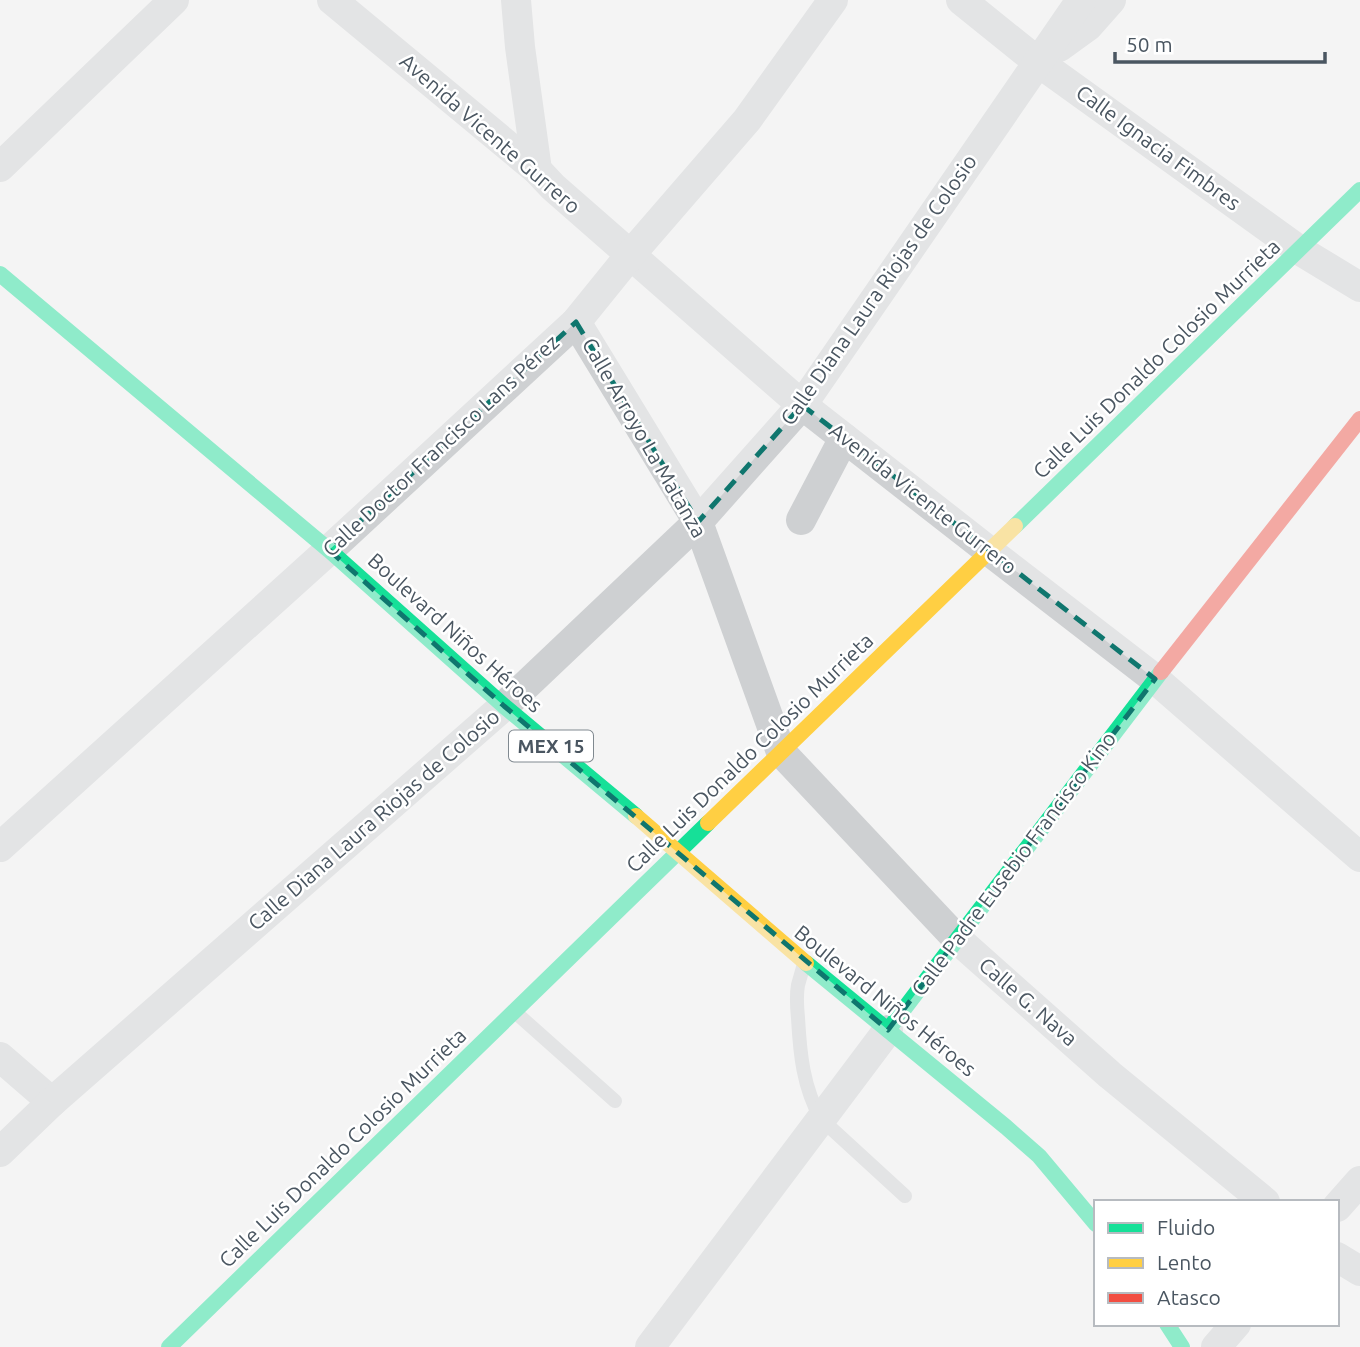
<svg xmlns="http://www.w3.org/2000/svg" width="1360" height="1347" font-family="Ubuntu,sans-serif">
<style>
.lines{fill:none;stroke-linecap:round;stroke-linejoin:round}
.lane{stroke:#ced0d2;stroke-width:14}
.street{stroke:#ced0d2;stroke-width:30}
.fast{stroke:#16e098;stroke-width:16}
.slow{stroke:#ffcf43;stroke-width:16}
.jam{stroke:#f24e42;stroke-width:16}
.marked{fill:none;stroke:#0f766e;stroke-width:5;stroke-dasharray:14 9;stroke-linejoin:round}
.labels{text-anchor:middle;stroke-width:5;stroke-linejoin:round;paint-order:stroke}
.shield{fill:#fff;stroke:#808990;stroke-width:2}
.shield-label{font-size:19px;font-weight:bold;fill:#4a5661}
.street-label{font-size:21px;fill:#4a5661;stroke:#fff}
</style>
<rect width="100%" height="100%" fill="#f4f4f4"/>
<g class="lines">
<g class="lane">
<path d="M804,964c-2,7 -4,14 -6,21 -2,11 -1,23 0,33 2,36 5,69 23,101l84,77"/>
<path d="M515,1012l100,89"/>
</g>
<g class="street">
<path d="M332,0l205,170 16,17 249,218 187,146 166,128 205,178"/>
<path d="M516,0l4,47 17,123"/>
<path d="M961,0l77,62 261,188 61,37"/>
<path d="M1059,47l29,-21 23,-26"/>
<path d="M0,167l174,-167"/>
<path d="M576,322l122,200 83,230 176,187 153,136 155,127"/>
<path d="M801,520l43,-82"/>
<path d="M0,847l329,-297 247,-228 55,-68 116,-134 86,-120"/>
<path d="M0,1057l52,45"/>
<path d="M0,1152l52,-50 452,-396 194,-184 104,-117 279,-405"/>
<path d="M1337,1207l23,-26"/>
<path d="M1337,1257l23,14"/>
<path d="M650,1347l238,-317"/>
<path d="M1216,1347l20,-23"/>
</g>
<g class="fast">
<path d="M0,274l329,276 175,156 132,110"/>
<path d="M1015,526l345,-336"/>
<path d="M806,963l200,164 33,29 57,68"/>
<path d="M888,1030l273,-358"/>
<path d="M1167,1324l15,23"/>
<path d="M169,1347l539,-524"/>
</g>
<g class="slow">
<path d="M636,816l170,147"/>
<path d="M708,823l307,-297"/>
</g>
<path class="jam" d="M1161,672l199,-253"/>
</g>
<path d="M0 0H1360V1347H0ZM576,322l122,200 104,-117 353,274 -267,351 -384,-324 -175,-156z" fill="#f4f4f4" fill-opacity=".55" fill-rule="evenodd"/>
<path class="marked" d="M576,322l122,200 104,-117 353,274 -267,351 -384,-324 -175,-156z"/>
<g class="labels">
<rect class="shield" x="509" y="730.5" width="84" height="31" rx="5"/>
<g class="shield-label">
<text x="551" y="753">MEX 15</text>
</g>
<g class="street-label">
<text transform="translate(490 134) rotate(41)" y="7">Avenida Vicente Gurrero</text>
<text transform="translate(1158 148) rotate(36)" y="7">Calle Ignacia Fimbres</text>
<text transform="translate(879 290) rotate(-55)" y="7">Calle Diana Laura Riojas de Colosio</text>
<text transform="translate(1157 359) rotate(-44)" y="7">Calle Luis Donaldo Colosio Murrieta</text>
<text transform="translate(644 438) rotate(60)" y="7">Calle Arroyo La Matanza</text>
<text transform="translate(441 446) rotate(-43)" y="7">Calle Doctor Francisco Lans Pérez</text>
<text transform="translate(923 499) rotate(38)" y="7">Avenida Vicente Gurrero</text>
<text transform="translate(455 633) rotate(42)" y="7">Boulevard Niños Héroes</text>
<text transform="translate(750 753) rotate(-44)" y="7">Calle Luis Donaldo Colosio Murrieta</text>
<text transform="translate(374 820) rotate(-41)" y="7">Calle Diana Laura Riojas de Colosio</text>
<text transform="translate(1014 864) rotate(-53)" y="7">Calle Padre Eusebio Francisco Kino</text>
<text transform="translate(885 1001) rotate(39)" y="7">Boulevard Niños Héroes</text>
<text transform="translate(1028 1002) rotate(41)" y="7">Calle G. Nava</text>
<text transform="translate(343 1148) rotate(-44)" y="7">Calle Luis Donaldo Colosio Murrieta</text>
</g>
</g>
<rect x="1094" y="1200" width="245" height="126" fill="#ffffff" stroke="#b7bbc0" stroke-width="2"/>
<rect x="1108" y="1223" width="35" height="10" fill="#16e098" stroke="#b7bbc0" stroke-width="2"/>
<text x="1157" y="1235" font-size="21" fill="#4a5661">Fluido</text>
<rect x="1108" y="1258" width="35" height="10" fill="#ffcf43" stroke="#b7bbc0" stroke-width="2"/>
<text x="1157" y="1270" font-size="21" fill="#4a5661">Lento</text>
<rect x="1108" y="1293" width="35" height="10" fill="#f24e42" stroke="#b7bbc0" stroke-width="2"/>
<text x="1157" y="1305" font-size="21" fill="#4a5661">Atasco</text>
<path d="M1115 52v10h210v-10" fill="none" stroke="#4a5661" stroke-width="3.5"/>
<text x="1126" y="52" font-size="21" fill="#4a5661" stroke="#ffffff" stroke-width="5" paint-order="stroke">50 m</text>
</svg>
